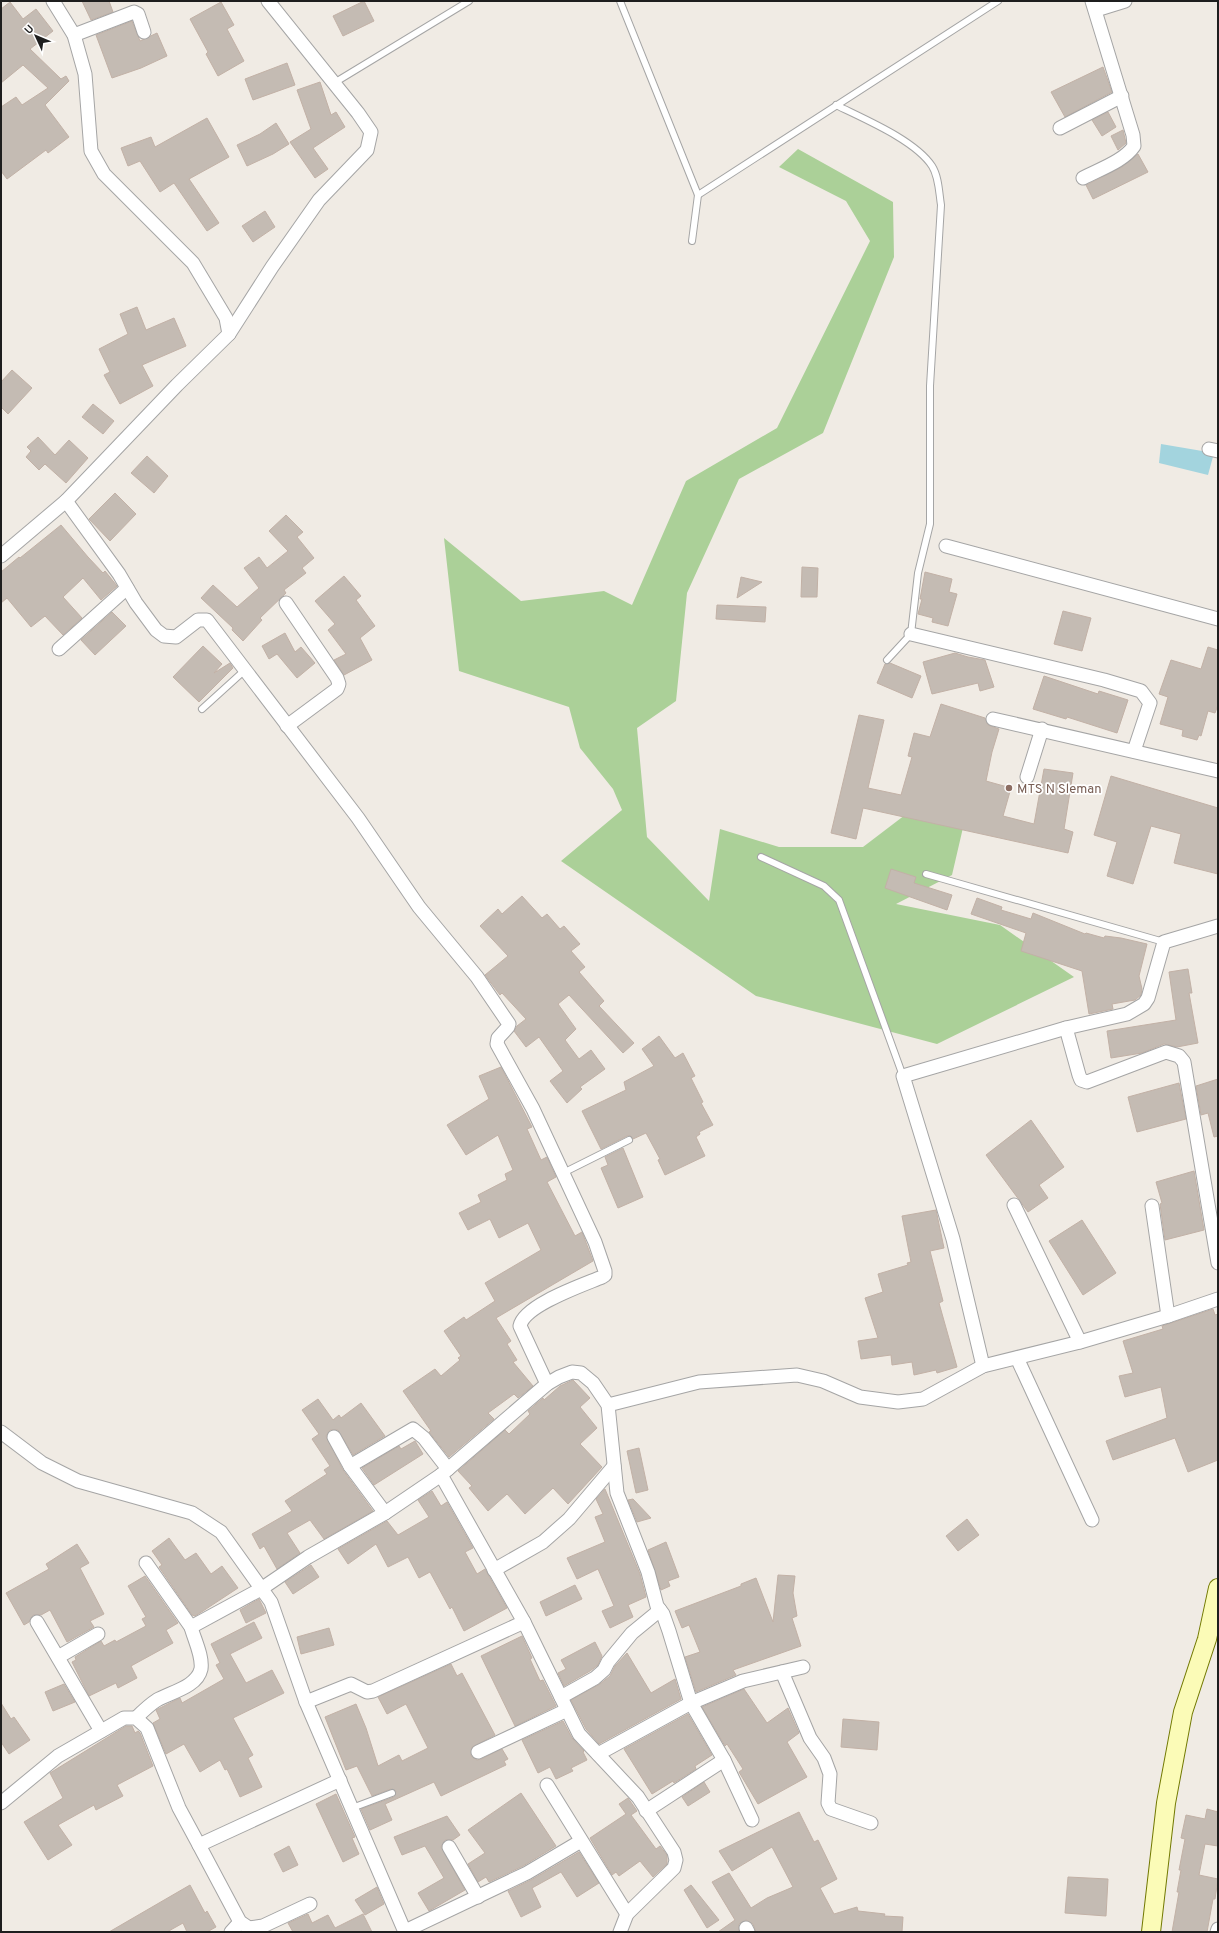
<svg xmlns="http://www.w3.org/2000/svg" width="1219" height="1933" font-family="Overpass,sans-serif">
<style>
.forest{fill:#abd098}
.water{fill:#a3d4de}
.building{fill:#c4bbb3;stroke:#c2b1a6}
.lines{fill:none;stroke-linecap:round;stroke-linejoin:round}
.lane-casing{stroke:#a5a5a5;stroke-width:8}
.street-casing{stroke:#a5a5a5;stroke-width:15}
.secondary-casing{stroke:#727902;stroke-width:20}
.lane{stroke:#fff;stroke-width:6}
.street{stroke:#fff;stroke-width:13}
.secondary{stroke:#fbfbb7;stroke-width:18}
.education-dot{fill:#8d6e63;stroke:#fff;stroke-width:1.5}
.labels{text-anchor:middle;stroke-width:3.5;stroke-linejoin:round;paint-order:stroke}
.education-label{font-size:13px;fill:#785e54;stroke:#fff;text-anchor:start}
</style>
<rect width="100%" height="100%" fill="#f0ebe4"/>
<path class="forest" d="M798,149l95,53 1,55 -71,176 -84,46 -52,114 -11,108 -39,27 10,109 62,64 11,-72 59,18h84l42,-32 60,4 -13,56 -56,29 104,21 74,52 -137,67 -181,-48 -195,-135 61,-51 -9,-21 -33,-41 -11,-41 -110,-36 -15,-133 77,63 83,-10 28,14 54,-124 91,-53 93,-187 -24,-40 -67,-34z"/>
<path class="water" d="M1161,444l53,9 -6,22 -49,-12z"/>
<g class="building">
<path d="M82,1h27l4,11 -22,8z"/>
<path d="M364,1l10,20 -31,15 -10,-20z"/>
<path d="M10,2l13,17 13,-10 17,22 -23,18 31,30 5,-3 3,5 -24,24 24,32 -21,16 -2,-3 -39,29 -6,-8v-64l15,-10 6,8 26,-17 -25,-23 -22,18v-74z"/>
<path d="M221,2l13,23 -7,4 17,32 -26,15 -12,-22 2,-2 -18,-33z"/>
<path d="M132,21l8,20 17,-8 10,23 -26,12 -29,10 -16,-43z"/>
<path d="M287,63l8,22 -42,15 -8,-21z"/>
<path d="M1103,67l9,25 -47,25 -14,-25z"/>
<path d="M320,82l11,33 5,-3 9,15 -32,21 15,21 -13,9 -25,-36 21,-13 -14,-39z"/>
<path d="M1108,112l8,15 -14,9 -10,-16z"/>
<path d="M207,118l22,39 -40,22 30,44 -12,8 -33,-48 -14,9 -20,-31 -12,5 -7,-18 30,-11 4,10z"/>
<path d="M276,123l13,21 -16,10 -26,12 -10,-21 23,-11z"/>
<path d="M1123,130l3,13 -8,7 -7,-14z"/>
<path d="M1138,154l10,18 -55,27 -7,-14 36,-18z"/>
<path d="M265,211l10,16 -22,15 -11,-16z"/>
<path d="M137,307l9,23 28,-12 12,28 -44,19 11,21 -33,18 -16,-29 6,-3 -11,-23 29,-15 -8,-20z"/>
<path d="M12,370l20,18 -24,26 -7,-7v-25z"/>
<path d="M93,404l21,17 -11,13 -21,-17z"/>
<path d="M38,437l17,18 14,-15 19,18 -22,25 -21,-19 -6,6 -13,-13 5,-6 -4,-4z"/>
<path d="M147,456l21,20 -14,17 -23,-20z"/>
<path d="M115,493l21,21 -26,27 -21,-22z"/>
<path d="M286,515l17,17 -6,5 17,21 -12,10 4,5 -22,17 2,3 -26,25 2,2 -19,21 -11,-11 1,-2 -32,-30 12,-13 24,22 22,-19 -15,-20 15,-11 8,11 21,-17 -19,-20z"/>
<path d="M61,525l27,32 15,16 2,-2 12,15 -16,14 -18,-22 -20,19 19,21 -19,17 -18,-19 -14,11 -24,-29 -6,5v-31l18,-15 1,1z"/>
<path d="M802,567l16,1 -1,29h-16z"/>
<path d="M925,572l27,7 -3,13 8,2 -9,32 -16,-4 1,-4 -15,-4 4,-15h-2z"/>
<path d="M344,576l17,20 -5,4 19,26 -15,12 12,22 -28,15 -10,-15 12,-6 -18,-24 7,-6 -20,-23z"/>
<path d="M741,577l21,5 -25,16z"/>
<path d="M717,605l49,2 -1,15 -49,-3z"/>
<path d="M1063,611l28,7 -9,33 -28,-7z"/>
<path d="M112,612l14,14 -31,29 -14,-15z"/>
<path d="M285,633l10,19 6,-5 14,16 -18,15 -20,-24 -8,5 -7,-13z"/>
<path d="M203,646l19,18 -8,9 16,-10 3,5 -34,34 -26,-25z"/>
<path d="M1208,647l10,3v55l-3,8 -7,-2 -7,25 -2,-1 -2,5 -15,-4 1,-6 -23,-6 8,-27 -9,-3 12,-34 30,9z"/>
<path d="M955,653l13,4 17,3 9,27 -14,4 -2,-8 -46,11 -9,-32z"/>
<path d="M890,663l31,13 -9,22 -35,-15 8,-19z"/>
<path d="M1044,676l54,18 1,-3 29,9 -11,33 -50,-16 -1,2 -33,-10z"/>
<path d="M941,704l44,14 3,7 11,4 -7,23 -6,29 25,7 -8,28 31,8 10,-55 29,4 -9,56 9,3 -5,21 -205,-45 -7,31 -25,-6 28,-118 25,5 -16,68 33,7 11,-38 -4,-1 6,-23 16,4z"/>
<path d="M1111,776l107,32v66l-44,-11 7,-29 -30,-8 -18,58 -26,-8 10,-34 -23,-7z"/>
<path d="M891,869l25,8 -2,6 38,12 -5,15 -62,-22z"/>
<path d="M522,896l20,22 5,-4 13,15 4,-3 16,18 -9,7 14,16 -6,5 25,29 -5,5 35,37 -11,10 -54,-58 -11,9 18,25 -11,11 14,19 12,-9 14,19 -25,18 2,2 -15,14 -17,-22 13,-10 -24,-34 -13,10 -12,-16 3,-5 9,-7 -24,-26 -2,2 -15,-20 23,-19 -28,-30 18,-17 4,5z"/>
<path d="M977,898l25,9 -1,3 30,9 2,-6 52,21 1,-1 18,5 1,-2 16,2 26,6 -8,32 3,13 -1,6 -6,5 -23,4 1,5 -24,5 -7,-43 -61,-20 5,-18 -55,-19z"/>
<path d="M1188,969l4,24h-3l9,50 -21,4 -13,-3 -22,9 -31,5 -4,-27 69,-11 -7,-48z"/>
<path d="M659,1036l16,22 8,-5 12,23 -4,2 12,24 -2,1 12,22 -14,7 1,2 -4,3 9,19 -40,19 -7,-15 2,-1 -14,-26 -13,6 -2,-3h-4l-26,13 -19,-38 44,-21 -2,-8 30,-16 -12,-17z"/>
<path d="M501,1067l31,60 -5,2 14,31 6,-3 9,20 -9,5 28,54 7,-4 11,29 -97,57 15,23 -4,3 10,16 -4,2 20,24 -15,12 -4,-4 -26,19 6,6 -45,38 -20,-25 2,-1 -28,-40 32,-22 6,7 19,-16 -2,-2 3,-2 -17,-25 20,-14 2,3 29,-19 -10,-18 56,-33 -13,-27 -29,15 -9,-19 -22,11 -9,-17 22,-11 -3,-7 29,-15 -2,-6 8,-4 -15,-35 -32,20 -19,-30 42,-26 -10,-23z"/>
<path d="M1218,1079v57l-4,1 -6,-24 -7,2 -5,-29z"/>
<path d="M1179,1083l7,36 -49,13 -9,-35z"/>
<path d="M1031,1120l33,47 -25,18 9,13 -20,14 -42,-57z"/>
<path d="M623,1148l20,49 -25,11 -17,-40 7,-3 -3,-8z"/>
<path d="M1194,1171l10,59 -39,10 -5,-36 2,-1 -6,-21z"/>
<path d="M936,1210l8,38 -14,3 13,50 -4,2 18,64 -20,6 -1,-3 -22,5 -2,-13 -20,3 -1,-10 -30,4 -3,-18 20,-3 -13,-40 18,-6 -5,-18 30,-9 -1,-2 4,-1 -9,-46z"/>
<path d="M1082,1220l34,53 -33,22 -34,-54z"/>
<path d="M1213,1309l2,6 3,-1v146l-30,12 -13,-34 -62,22 -7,-19 61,-23 -6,-31 -36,10 -6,-21 14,-3 -10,-32 40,-12 -1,-3z"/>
<path d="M573,1380l17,18 -10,9 17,21 -17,16 22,23 -34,37 -15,-16 -28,26 -18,-20 -19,17 -19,-23 3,-2 -14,-15 47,-41 4,4 21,-20 -2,-3 15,-13 1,2 16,-14z"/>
<path d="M318,1399l15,21 6,-5 2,3 20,-15 24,33 -32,19 -15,-25h-8l-4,6 17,34 30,41 -49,28 -14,-19 -23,13 13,20 -23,16 -13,-23 -4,3 -8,-15 40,-23 -7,-10 42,-27 -3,-4 6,-4 -18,-27 7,-5 -17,-24z"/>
<path d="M415,1441l8,13 -49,31 -12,-17 37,-22 2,3z"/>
<path d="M639,1448l9,42 -12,3 -9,-42z"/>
<path d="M605,1489l35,85 6,23 -18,8 5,12 -23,11 -8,-17 12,-5 -16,-37 -21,10 -10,-21 38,-16 -10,-25 8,-3 -7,-15z"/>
<path d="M432,1491l9,15 6,-4 26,46 -8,4 12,22 8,-5 22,39 -43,23 -12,-24 -2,2 -20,-37 -11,6 -11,-21 -20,10 -12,-23 -28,20 -10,-15 49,-28 11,14 31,-18 -11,-17z"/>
<path d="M633,1499l18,19 -14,4 -9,-22z"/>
<path d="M967,1519l12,16 -21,16 -12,-15z"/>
<path d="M169,1538l16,22 11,-7 15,21 11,-8 16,22 -35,23 -8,5 -3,-1 -33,-48 3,-2 -10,-14z"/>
<path d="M666,1542l13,35 -11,4 2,5 -9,4 -13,-40z"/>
<path d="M77,1544l12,19 -9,5 24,46 -14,7 4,6 -27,15 -17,-32 -9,5h-8l-4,7 -5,3 -18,-32 43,-24 -3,-5z"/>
<path d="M311,1565l8,12 -26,17 -8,-12z"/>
<path d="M778,1575l17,1 -2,17 4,23 -5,2 9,28 -68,24 3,5 -40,17 -11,-35 15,-5 -11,-27 -7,3 -7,-17 66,-25v-2l15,-6 17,44z"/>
<path d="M145,1576l33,47 -12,7 7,13 -42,23 6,12 -19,10 -2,-5 -27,13 -17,-34 4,-2 -1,-3 26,-16 3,5 11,-6 1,2 30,-16 -4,-7 4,-2 -18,-31z"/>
<path d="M575,1585l7,14 -36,17 -6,-14z"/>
<path d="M259,1599l7,14 -20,10 -6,-13z"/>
<path d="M254,1622l8,16 -32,16 16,29 26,-13 12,23 -51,25 20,37 -5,3 14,29 -22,10 -13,-28 -2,1 -5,-10 -20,12 -16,-28 -18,10 -13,-31 7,-4 -4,-9 24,-12 2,5 42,-24 -8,-14 4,-2 -9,-19z"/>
<path d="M329,1628l5,17 -33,9 -4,-17z"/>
<path d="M522,1636l10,22 -2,1 10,22 3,-1 13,26 -41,20 -34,-70z"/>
<path d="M595,1642l7,14 -4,9 -8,6 -26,15 -6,-13 8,-4 -5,-9z"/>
<path d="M627,1653l24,40 24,-14 6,20 -82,45 -13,-15 -15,-29 29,-16 10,-8 5,-10z"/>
<path d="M451,1664l6,12 5,-3 33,62 -23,12 -1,9 6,4 4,-1 21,-10 6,10 -4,2 2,4 -65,31 -7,-14 -49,22 7,16 -22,10 -9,-21 33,-12 2,-6 -5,-2 -19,7 -15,-30 -11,4 -21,-53 31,-13 10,24 12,38 21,-11 3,6 26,-13 -22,-44 -19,10 -9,-17z"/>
<path d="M64,1684l11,18 -22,9 -8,-19z"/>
<path d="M744,1689l23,34 21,-15 11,25 -12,9 20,35 -49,27 -19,-32 4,-3 -16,-25 -2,2 -23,-39z"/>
<path d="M1,1703l10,16 3,-2 16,23 -21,14 -8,-12z"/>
<path d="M688,1714l24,41 -17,11 1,3 -22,14 -1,-2 -21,13 -28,-45z"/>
<path d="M843,1719l36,3 -2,28 -36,-3z"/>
<path d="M563,1721l9,17 12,13 -1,1 4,8 -16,8 2,3 -17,8 -6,-12 -12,6 -16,-33z"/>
<path d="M126,1726h6l3,7 3,-2 2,2 13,33 -36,19 6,11 -27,14 -2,-5 -36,20 14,20 -24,15 -24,-38 39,-24 -13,-25z"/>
<path d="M704,1782l6,10 -22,14 -6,-9z"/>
<path d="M521,1793l35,53 -33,20 -34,16 -3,-5 -8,5 -10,-18 17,-11 -17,-23z"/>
<path d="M336,1794l19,43 -3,1 7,16 -16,8 -27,-58z"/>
<path d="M628,1798l9,13 -6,4 25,34 4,-3 7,9v9l-14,13 -13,-16 -21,15 -3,-4 -4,3 -22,-37 36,-24 -7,-10z"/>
<path d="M1207,1809l11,3v34l-13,-2 -6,31 19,4 -3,20h-2l-6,33h-35l7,-40h-2l4,-22h-2l6,-31 -4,-1 5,-23 19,4z"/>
<path d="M799,1812l15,30 4,-2 19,39 -17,9 14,26 23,-7 1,4 27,3 -1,2 19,1 -1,15h-146l-3,-8 -7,-4 -7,4v8h-21l17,-12 -23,-38 17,-9 22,35 16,-10 26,-11 -21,-40 -40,24 -13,-20z"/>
<path d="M447,1816l13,19 -7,5h-8l-4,7 24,43 -36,21 -11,-18 26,-15 -19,-32 -23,9 -8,-18z"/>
<path d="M289,1846l9,19 -15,7 -9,-18z"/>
<path d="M579,1852l20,31 -22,14 -16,-25 -29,16 9,19 -20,10 -13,-26 23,-11z"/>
<path d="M1068,1877l40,2 -2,37 -41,-3z"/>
<path d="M190,1885l15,28 2,-2 9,16 -9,5h-20l-4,-9 -16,9h-58z"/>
<path d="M691,1885l28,35 -12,8 -23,-38z"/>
<path d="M377,1887l7,17 -19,11 -10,-15z"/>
<path d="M308,1914l4,9 16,-8 7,13 28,-14 9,18h-79l-5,-9z"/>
</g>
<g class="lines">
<defs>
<g id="lane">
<path d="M620,1l78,194 -6,46"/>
<path d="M334,83l135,-82"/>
<path d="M836,105c28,14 79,35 96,61 7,11 7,27 9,39l-11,181v138l-12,49 -7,61 -24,26"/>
<path d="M698,195l300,-194"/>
<path d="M202,709l43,-39"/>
<path d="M761,857l63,29 15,14 64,176"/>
<path d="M926,874l238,68"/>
<path d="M563,1173l66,-33"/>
<path d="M352,1808l40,-15"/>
</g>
<g id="street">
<path d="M1096,10l29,-9"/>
<path d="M74,35l60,-23 4,2 6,18"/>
<path d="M1060,128l62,-32"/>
<path d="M1083,178c17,-9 41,-17 51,-32l-1,-11 -41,-134"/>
<path d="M229,334l43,-67 47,-67 48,-50 4,-18 -13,-19 -90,-112"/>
<path d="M1209,449l9,2"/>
<path d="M66,501l53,73 17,29 20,27 8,6 12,1 22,-17h9l151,198 61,89 58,70 32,47 -1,3 -10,11 -1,6 36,65 62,133 10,29v4l-3,2c-19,8 -78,28 -82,49l27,58"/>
<path d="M946,546l272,73"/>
<path d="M1,556l65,-55 111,-116 52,-51 -3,-16 -33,-55 -89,-89 -13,-23 -6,-77 -11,-39 -21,-34"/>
<path d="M286,603l51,75 2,6 -2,5 -50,37"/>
<path d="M911,634l193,46 37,11 9,12 -16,48"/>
<path d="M59,649l68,-61"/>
<path d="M993,719l225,52"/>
<path d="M1027,777l15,-48"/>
<path d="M1066,1028l13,47 2,5 6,2 79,-30 13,4 5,6 34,201"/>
<path d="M1014,1205l66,137"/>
<path d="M1152,1206l16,110"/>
<path d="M1017,1358l75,162"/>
<path d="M983,1366l-30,-127 -50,-163 163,-48 61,-14 17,-10 4,-6 16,-56 54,-16"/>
<path d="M608,1405l91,-23 98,-7 26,6 37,16 38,5 25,-3 60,-33 97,-24 88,-26 50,-17"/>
<path d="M1,1432l41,31 36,18 114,32 29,19 50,70 35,100 99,230"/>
<path d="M334,1437l16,29 35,47"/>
<path d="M350,1466l63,-37 11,9 24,31"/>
<path d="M146,1563l45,64"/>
<path d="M494,1570l49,-28 26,-23 45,-53"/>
<path d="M37,1622l64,109"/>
<path d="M58,1657l40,-23"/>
<path d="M782,1672l28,66 14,20 6,16 -2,29 3,6 40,14"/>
<path d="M561,1697l34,-19 9,-8 4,-8 24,-29 28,-23"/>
<path d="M306,1702l45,-18 16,8 6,-1 151,-69"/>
<path d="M136,1718c7,-7 13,-13 21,-18 14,-8 40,-13 44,-31 2,-13 -7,-30 -10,-42l70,-38 47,-32 77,-44 56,-38"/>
<path d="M478,1752l89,-42"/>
<path d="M598,1754l93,-51 52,-22 60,-14"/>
<path d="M547,1785l80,129"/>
<path d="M1,1803l57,-47 66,-38h12l11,10 32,80 20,37 141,-65"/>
<path d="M646,1811l78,-51"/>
<path d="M199,1845l41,77 9,6 14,-2 47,-22"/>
<path d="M449,1847l29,50"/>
<path d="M746,1928l2,4"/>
<path d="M405,1931l122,-58 54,-32"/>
<path d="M231,1932l9,-10"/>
<path d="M620,1932l7,-18 47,-46 2,-8 -2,-8 -36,-55 -59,-63 -55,-112 -83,-147 106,-91 12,-7 13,-5 9,1 12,10 15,22 9,88 31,79 9,34 6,8 6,17 22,72 33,57 28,60"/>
<path d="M1217,1932l1,-3"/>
</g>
<path id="secondary" d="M1151,1932l15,-129 17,-91 24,-73 11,-51"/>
</defs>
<use href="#lane" class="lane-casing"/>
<use href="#street" class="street-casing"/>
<use href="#secondary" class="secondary-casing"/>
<use href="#lane" class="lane"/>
<use href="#street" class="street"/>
<use href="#secondary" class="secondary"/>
</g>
<circle class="education-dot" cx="1009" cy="788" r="4"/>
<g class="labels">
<g class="education-label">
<text x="1017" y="793">MTS N Sleman</text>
</g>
</g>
<rect width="1219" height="1933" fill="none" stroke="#1e1e1e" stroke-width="4"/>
<g transform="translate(36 36) rotate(314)" stroke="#ffffff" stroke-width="3" paint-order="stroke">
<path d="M0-3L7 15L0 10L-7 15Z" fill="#1e1e1e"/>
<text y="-6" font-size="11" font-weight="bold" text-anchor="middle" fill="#1e1e1e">U</text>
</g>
</svg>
